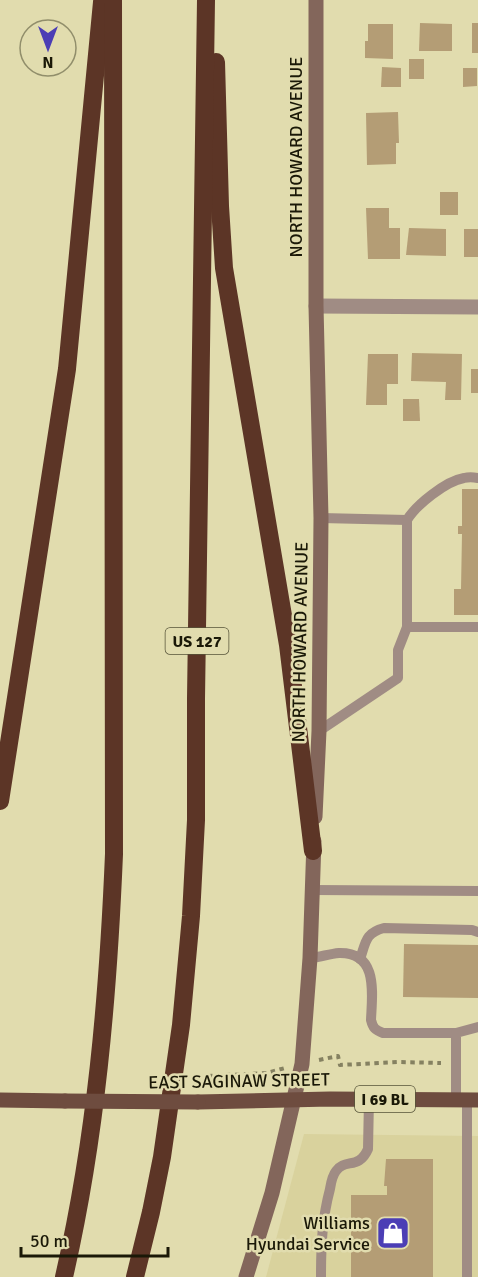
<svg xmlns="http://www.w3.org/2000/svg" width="478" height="1277" font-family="Signika,sans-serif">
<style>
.built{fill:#d9d29d}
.building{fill:#b49d75}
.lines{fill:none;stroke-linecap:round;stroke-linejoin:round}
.path{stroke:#858161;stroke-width:4;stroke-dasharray:4.5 4.5;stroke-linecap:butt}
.lane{stroke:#a08c84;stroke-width:10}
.street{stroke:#a08c84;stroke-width:15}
.secondary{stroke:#83665b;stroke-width:15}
.primary{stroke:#6e4c3f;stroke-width:15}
.highway{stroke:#5c3526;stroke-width:18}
.primary-bridge{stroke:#6e4c3f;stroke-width:15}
.labels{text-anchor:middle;stroke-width:5;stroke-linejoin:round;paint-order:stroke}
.shield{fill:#e1dcae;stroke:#565339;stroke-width:1.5}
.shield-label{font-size:16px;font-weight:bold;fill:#1a1807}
.street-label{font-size:18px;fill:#1a1807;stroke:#e1dcae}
.poi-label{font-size:18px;fill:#1a1807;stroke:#e1dcae;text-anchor:end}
</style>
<rect width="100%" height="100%" fill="#e1dcae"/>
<path class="built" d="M304,1134l174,2v141h-212z"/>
<g class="building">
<path d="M420,23l32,1v27h-33z"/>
<rect x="472" y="23" width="6" height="30"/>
<path d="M368,24h25v35l-28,-1v-17h3z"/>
<rect x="409" y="59" width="15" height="20"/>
<path d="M382,67l19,1v19h-20z"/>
<path d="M463,68h14v18l-14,1z"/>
<path d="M398,112l1,31h-3v21l-29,1 -1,-52z"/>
<rect x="440" y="192" width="18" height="23"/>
<path d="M366,208h23v20h11v31h-32z"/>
<path d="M409,228l37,1v27l-40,-1z"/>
<rect x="464" y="229" width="14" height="28"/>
<path d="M412,353l50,1 -1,46h-16l1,-18 -35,-1z"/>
<path d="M368,354h30v30h-11v21h-21z"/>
<rect x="471" y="369" width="7" height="24"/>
<path d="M403,399h16l1,22h-17z"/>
<path d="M462,489h16v126h-24v-26h7l1,-55h-4v-8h4z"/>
<path d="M404,944l74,1v53l-75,-1z"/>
<path d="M386,1159h47v118h-82v-82h36v-9h-3z"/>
</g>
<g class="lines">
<g class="path">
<path d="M319,1060l19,-4 2,9 58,-3 43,1"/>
<path d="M208,1076l59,-3 18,-5"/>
</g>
<g class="lane">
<path d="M321,518l86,2"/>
<path d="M407,627h71"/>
<path d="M319,731l79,-53v-28l9,-23v-107c9,-15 39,-39 57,-42 4,-1 9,-1 14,0"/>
<path d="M313,890l165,1"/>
<path d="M310,958c10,-1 19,-4 29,-5 40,-1 33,41 32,67 2,8 4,10 12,13h73"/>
<path d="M360,959c6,-17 5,-26 24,-31l88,2 6,2"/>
<path d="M456,1100v-67l22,-6"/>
<path d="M321,1277c0,-31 1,-58 9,-88 1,-6 2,-13 6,-18 9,-13 23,-1 32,-22l1,-50"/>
<path d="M467,1277v-177"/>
</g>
<path class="street" d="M316,306l162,1"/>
<g class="secondary">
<path d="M315,817l4,-86 2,-213 -5,-212v-306"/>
<path d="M246,1277l26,-84 30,-129 8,-106 4,-117"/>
</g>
<g class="primary">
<path d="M0,1100l65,1"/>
<path d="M198,1102l132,-3 148,1"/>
</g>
<g class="highway">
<path d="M216,62l4,144 4,62 64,377 25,206"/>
<path d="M0,801l67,-432 35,-367"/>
<path d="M64,1277c32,-139 44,-280 50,-423l-1,-854"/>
<path d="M135,1277l16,-65 11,-55 19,-132 10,-109 5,-96v-122l10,-698"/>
</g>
<path class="primary-bridge" d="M65,1101l133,1"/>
</g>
<defs>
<symbol id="shop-square" viewBox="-11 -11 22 22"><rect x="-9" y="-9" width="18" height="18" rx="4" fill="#4b3eb5" stroke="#e1dcae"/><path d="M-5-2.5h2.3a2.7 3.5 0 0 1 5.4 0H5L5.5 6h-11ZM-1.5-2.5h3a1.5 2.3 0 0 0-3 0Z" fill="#fff"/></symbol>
</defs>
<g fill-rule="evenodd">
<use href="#shop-square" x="374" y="1214" width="38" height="38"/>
</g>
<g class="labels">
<g class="shield">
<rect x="165.5" y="628" width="63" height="26" rx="4.5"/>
<rect x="355" y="1086" width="60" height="26" rx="4.5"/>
</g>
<g class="shield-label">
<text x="197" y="647">US 127</text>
<text x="385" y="1105">I 69 BL</text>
</g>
<g class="street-label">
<text transform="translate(296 157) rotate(-90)" y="6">NORTH HOWARD AVENUE</text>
<text transform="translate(300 642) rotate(-89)" y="6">NORTH HOWARD AVENUE</text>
<text transform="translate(239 1081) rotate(-1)" y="6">EAST SAGINAW STREET</text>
</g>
<g class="poi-label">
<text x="370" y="1229">Williams<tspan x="370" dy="21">Hyundai Service</tspan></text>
</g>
</g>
<g transform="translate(48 48) rotate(180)"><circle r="28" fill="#e1dcae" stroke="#918e6b" stroke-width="1.5"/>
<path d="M0-4.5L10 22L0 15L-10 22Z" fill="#4b3eb5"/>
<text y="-9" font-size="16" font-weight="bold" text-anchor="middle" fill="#1a1807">N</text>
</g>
<path d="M21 1247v9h147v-9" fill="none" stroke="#1a1807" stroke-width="3"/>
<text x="30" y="1247" font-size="18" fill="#1a1807" stroke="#e1dcae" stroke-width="4.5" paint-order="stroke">50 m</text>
</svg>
